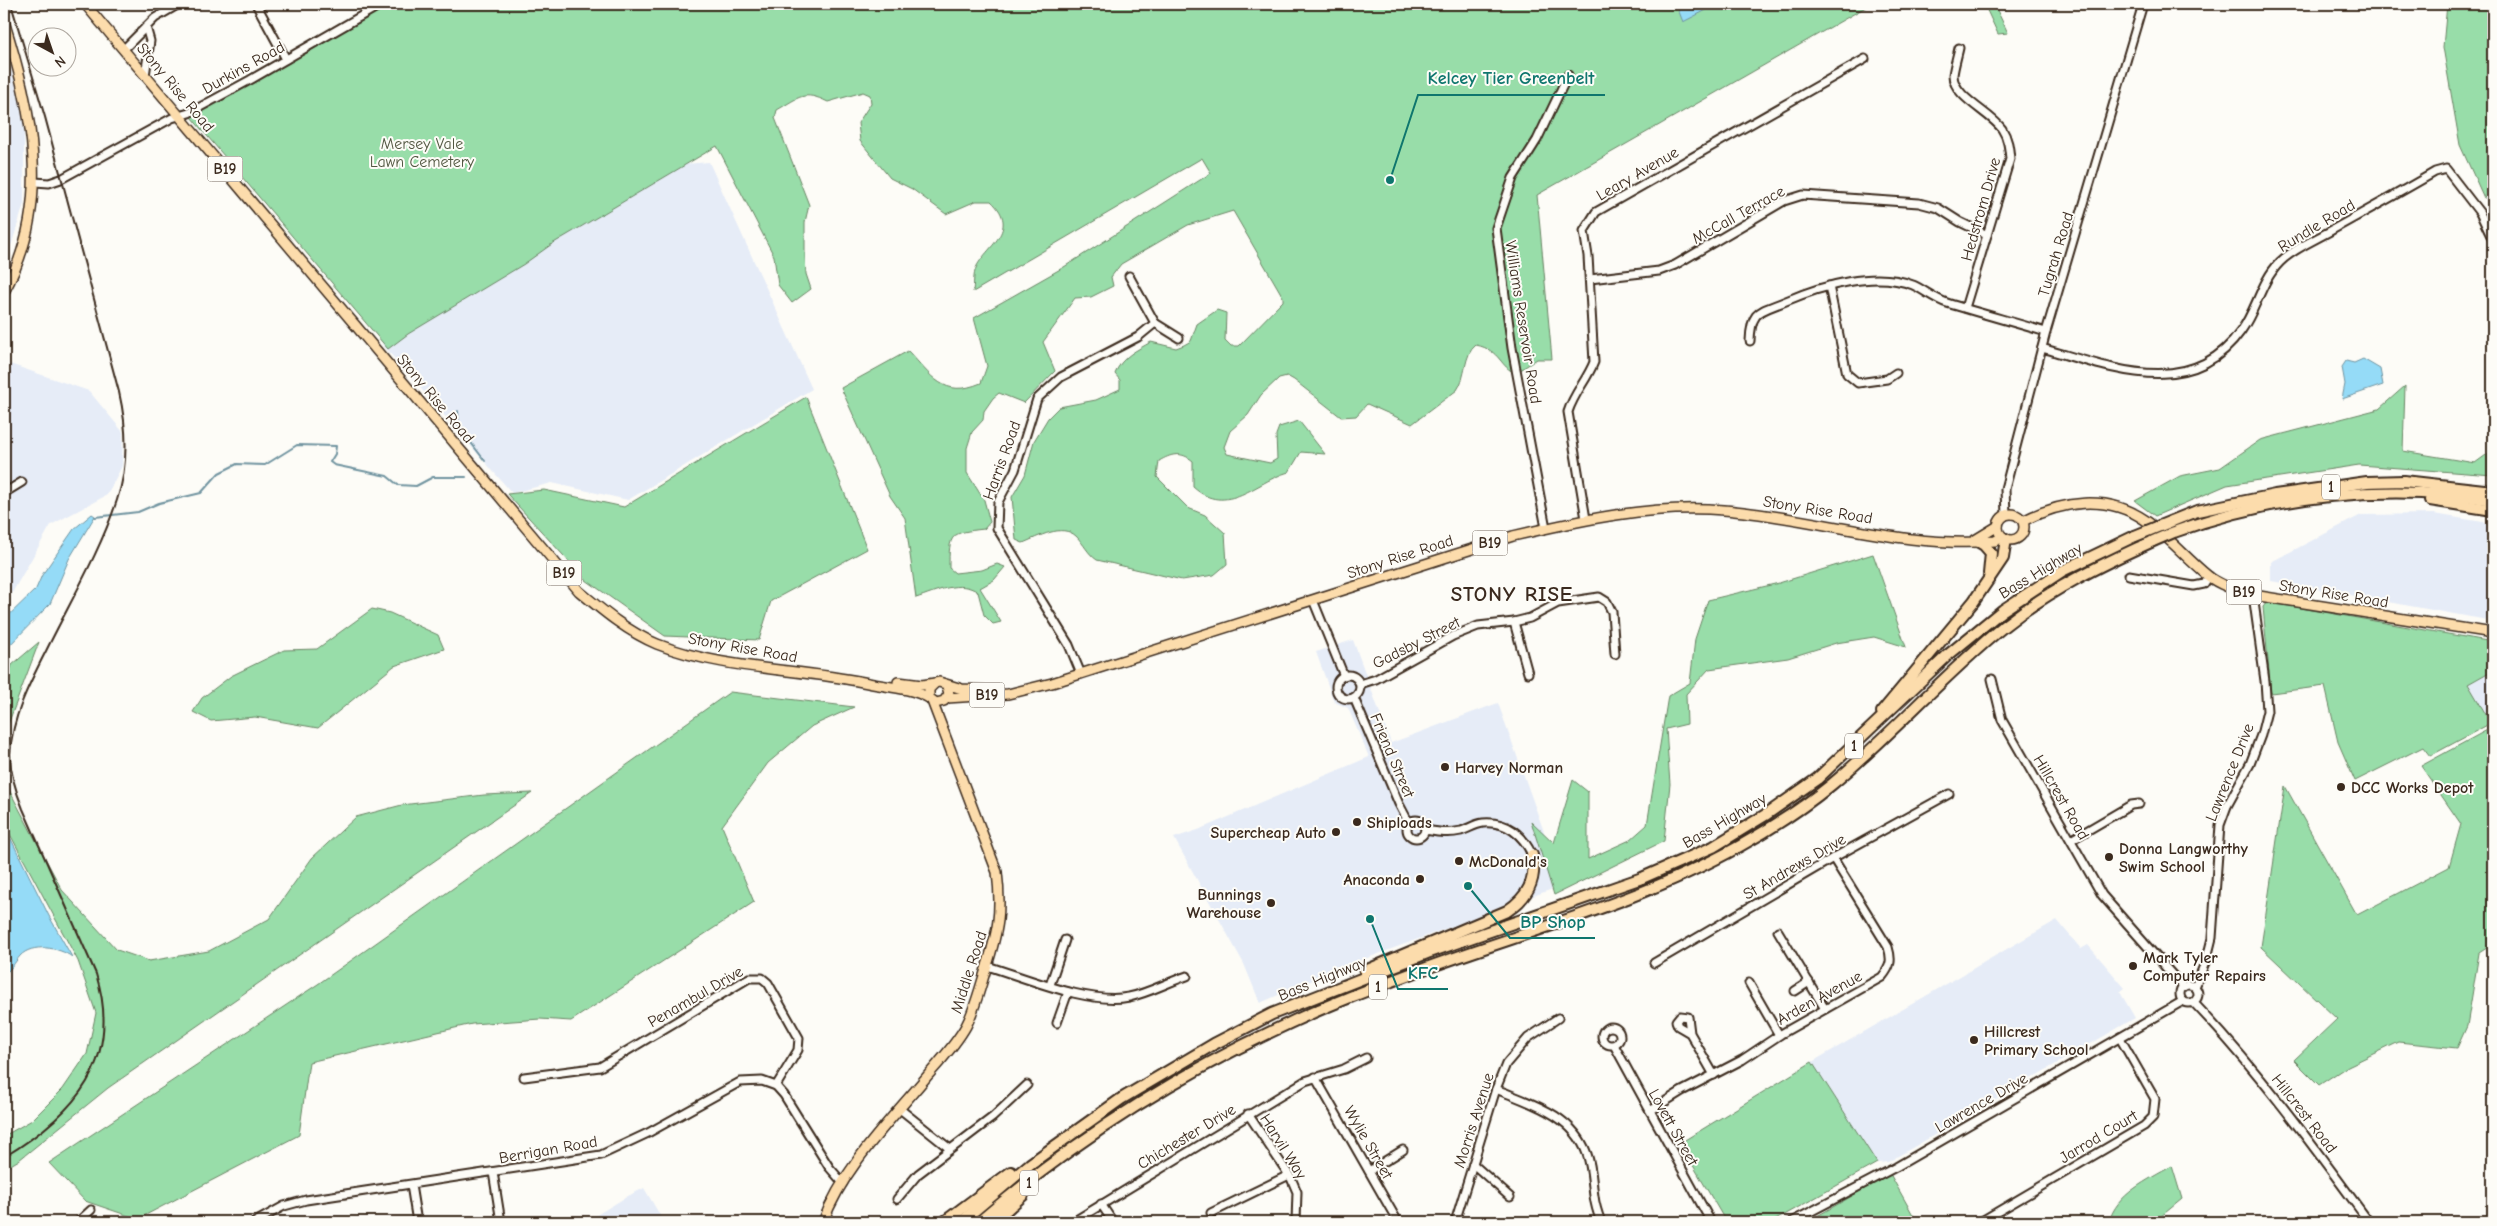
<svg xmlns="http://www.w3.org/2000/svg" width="2497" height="1226" font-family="'Comic Neue',sans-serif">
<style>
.built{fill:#e6ecf7}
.green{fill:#98dda9;stroke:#6a8464}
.water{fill:#95dbf7;stroke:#7194a0}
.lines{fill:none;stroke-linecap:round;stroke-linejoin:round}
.stream{stroke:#7194a0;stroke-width:2}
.minor-casing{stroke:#3b2a1e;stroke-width:11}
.major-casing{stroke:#3b2a1e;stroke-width:12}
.highway-casing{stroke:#3b2a1e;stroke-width:14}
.minor{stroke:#fdfcf7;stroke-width:7}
.major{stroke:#fcdcac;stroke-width:9}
.highway{stroke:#fcdcac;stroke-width:10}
.rail{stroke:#3b2a1e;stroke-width:2}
.highway-bridge-casing{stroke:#3b2a1e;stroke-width:14;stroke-linecap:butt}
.highway-bridge{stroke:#fcdcac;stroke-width:10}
.poi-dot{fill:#3b2a1e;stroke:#fdfcf7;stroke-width:2}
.labels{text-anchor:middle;stroke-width:4;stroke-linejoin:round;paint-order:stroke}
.shield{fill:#fdfcf7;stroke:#75695f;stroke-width:1}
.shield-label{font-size:15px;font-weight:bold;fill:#3b2a1e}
.street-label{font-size:16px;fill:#3b2a1e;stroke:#fdfcf7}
.park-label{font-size:16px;fill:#525741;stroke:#fdfcf7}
.poi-label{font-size:16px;font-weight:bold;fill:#3b2a1e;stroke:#fdfcf7;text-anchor:start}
.district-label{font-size:21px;font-weight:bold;letter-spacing:1px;fill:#3b2a1e;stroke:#fdfcf7}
.leader{fill:none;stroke:#0f766e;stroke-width:2}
.callout-dot{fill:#0f766e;stroke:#fdfcf7;stroke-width:2}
.callout-label{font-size:18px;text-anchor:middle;font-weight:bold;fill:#0f766e;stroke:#fdfcf7;stroke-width:4;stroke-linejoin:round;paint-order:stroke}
</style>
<rect width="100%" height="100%" fill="#fdfcf7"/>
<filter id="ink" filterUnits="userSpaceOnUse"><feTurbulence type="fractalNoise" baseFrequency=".02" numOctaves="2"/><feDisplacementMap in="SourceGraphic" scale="10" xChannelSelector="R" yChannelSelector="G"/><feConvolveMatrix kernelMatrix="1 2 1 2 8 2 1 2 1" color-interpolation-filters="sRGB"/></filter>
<g filter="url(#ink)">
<g class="built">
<path d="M4,47l15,49 5,34v74l-20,65z"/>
<path d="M709,162l103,227 -184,111 -76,-17 -40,10 -130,-149 304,-180z"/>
<path d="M4,362l85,29 34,41 -1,34 -15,29 -56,30 -39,68 -8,6z"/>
<path d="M2434,514l49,8 10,5v94l-222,-40v-19l90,-47z"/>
<path d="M1353,640l38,103 107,-40 65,182 -225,84 -78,34 -16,-39 -70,-126 24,-8 171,-73 -21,-49 -14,-6 -18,-50z"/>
<path d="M2493,670v66l-4,-7 2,-6 -23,-39z"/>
<path d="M2057,920l24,29 7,-4 37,43 -5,4 15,26 -247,144 -11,1 -65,-101z"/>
<path d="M644,1188l20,34h-79l43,-26z"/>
</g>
<g class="green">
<path d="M388,4h1483l-334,191 15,164h-15l-21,14c-16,-5 -15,-23 -40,-28 -13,10 -9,31 -19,45l-45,34 -45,-20 -11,12 -15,1 -47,-37 -7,-4 -8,2 -18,17 -13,20 -18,16 -6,16 3,7 43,9 7,-4 -1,-24 3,-8 20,-6 26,33 -24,-2 -12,20c-33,9 -62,46 -96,15v-26c-12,-10 -22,-7 -34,0l-2,16 31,31 17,7 20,18 2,31 -13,11 -32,5 -85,-20c-9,-6 -13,-16 -21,-24 -14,-13 -38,1 -53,7l-7,-3 -4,-43 13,-22 9,-34 14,-23 11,-11 37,-7 24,-11v-9l-5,-6c6,-17 22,-24 36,-32l25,6 8,-3 7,-4 6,-17 20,-14 9,3 -1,27 6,6h8l44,-45v-4l-50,-86 -45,14 -67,39 -10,13 2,9 -22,11 -16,1 -32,44 12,29 -31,32 -25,-10 -6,5 -9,13 -1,9 -11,12 -5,16v25l17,27 6,22 -6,7c-34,4 -35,4 -35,39l6,5 27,-3 15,-6 8,3 -11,13 -14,8 21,34 -8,2 -9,-9 -6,-23c-18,-13 -43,0 -62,6l-11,-80 -15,-22 -49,-108 67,-37c24,25 35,48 73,32l6,-17 -13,-48 90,-51 147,-94 -9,-15 -229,134c1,-7 0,-17 3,-24 9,-21 46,-38 15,-67h-15l-30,13 -34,-25 -22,-11 -30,-37 -2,-18 13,-20 -1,-8 -7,-3 -35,10c-25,-12 -28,-5 -51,8l-2,8 34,87 -4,17v35l1,17 5,15 -19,14 -14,-18 -4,-29 -57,-110 -165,98 -28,20 -116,70 -20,15 -197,-232z"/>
<path d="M1984,4h10l14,29 -10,1z"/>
<path d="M2447,4h46v194h-9l-24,-53 -17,-98z"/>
<path d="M2405,386l-2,65 72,12 18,-13v25l-134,-10 -132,20 -72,31 -20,-15 45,-25 40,-8 40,-28 119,-31z"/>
<path d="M806,397l61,152 -96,52 -12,39 -94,-4 -79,-56 -79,-86 37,-4 80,17z"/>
<path d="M1873,554l33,93 -32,-10 -38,6 -48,15 -79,11 -23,25 1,30 -21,5 4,55 -6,57 -110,54 -23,-74 23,22 19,-63 15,12v67l42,-19 17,-15 21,-129 22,-13 5,-44 13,-39 71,-17z"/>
<path d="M2267,602l226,40v28l-25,14 23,39 -61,33 -7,-9 -68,34 -17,-39 -13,-56 -54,7 -8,-86z"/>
<path d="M372,609l18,4 48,22 6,14 -50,17 -76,62 -63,-11 -44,4 -18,-9 9,-14 29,-22 53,-26 33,-1z"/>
<path d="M39,642l-35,93v-46l8,-24z"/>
<path d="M730,692l124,15 -42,19 -44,37 -46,63 32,76 -183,119 -31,-2 -68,5 -163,38 -10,73 -161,84 -53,-18 -36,-38 269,-179z"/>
<path d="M2489,729l4,7v208l-14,9 -12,73 -10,22 -59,-6 -50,24 -29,19 -25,-25 43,-41 -76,-72 24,-161 72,129 92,-48 12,-43 -40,-58z"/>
<path d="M4,768l2,16 56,106 55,60 32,11 60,-10 60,-32 43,-61 44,-41 46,-12 82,-10 48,-2 -424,295 -89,72 -15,9v-33l28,-16 31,-31 24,-35 9,-41 -18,-52 -74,-138z"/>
<path d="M1812,1062l65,101 -105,59h-46l-46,-79z"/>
<path d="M2172,1166l10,33 -28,23h-45c7,-28 39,-42 63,-56z"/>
<path d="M1890,1174l27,48h-110z"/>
</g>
<g class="water">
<path d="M1676,4h42l-35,18z"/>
<path d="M2363,359l17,10 3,16 -41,14 3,-15 -3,-17 4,-6 8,2z"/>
<path d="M92,514l3,2 -26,43 -19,45 -46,47v-31l32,-31 6,-14 32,-46z"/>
<path d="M4,825l45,91 23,41c-13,-10 -40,-14 -52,-1 -6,7 -8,13 -16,18z"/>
</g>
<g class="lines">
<g class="stream">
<path d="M458,411l1,16 26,34"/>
<path d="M95,517l43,-5 21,-9 42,-10 18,-20 18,-9 28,1 32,-20 39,1 -1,8 -5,8 4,3 53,11 11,9 18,1 17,-9h33"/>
</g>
<defs>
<g id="minor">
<path d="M256,4l30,55"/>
<path d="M1959,48c-2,9 -5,19 -6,27 0,22 37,37 49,54 6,9 7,19 8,30l-45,149"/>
<path d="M124,49l31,-31 24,-14"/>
<path d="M145,76l5,-35 -4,-14"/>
<path d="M35,182l14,1 12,-4 111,-61 17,-5 61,-33 132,-76"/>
<path d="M1590,279l69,-8 16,-6 109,-64 19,-6 116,8 19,5 22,14 27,13"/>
<path d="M1829,286l18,88 11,9 29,-4 9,-6"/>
<path d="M1155,323l24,15"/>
<path d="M1750,341c1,-32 10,-29 36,-40 35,-15 89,-31 127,-16 11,5 22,14 34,18 32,10 66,19 99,29"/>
<path d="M2042,348c67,19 149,54 199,-17 16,-22 20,-50 39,-69 14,-14 35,-22 52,-32 34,-19 69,-38 103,-58l11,-3 34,44 13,27"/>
<path d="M4,493l18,-11"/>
<path d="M2006,515l-1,-26 41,-157 97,-328"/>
<path d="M1586,519l-18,-107c6,-19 19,-32 26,-50l-6,-106 -4,-25 12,-19 269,-153"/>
<path d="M1546,528l-34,-180 -16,-120 17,-50 24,-38 31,-65"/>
<path d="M2129,575l65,11 10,-2 5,-8"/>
<path d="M1313,600l31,76"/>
<path d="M1514,622l14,51"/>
<path d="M1081,674l-12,-29 -72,-117 1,-26 17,-32 22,-71 24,-22 77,-40 17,-14 -26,-47"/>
<circle cx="1348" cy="687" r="12"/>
<path d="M1992,679l10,41 100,175 81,92"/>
<path d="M1360,684l16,-5 77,-43 25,-10 36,-4 16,-4 28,-15 41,-6 8,5 5,10 3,42"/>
<path d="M1354,698l45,106 10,19"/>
<circle cx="1416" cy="829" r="9"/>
<path d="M1425,830c13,2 23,4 36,1 7,-2 14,-7 22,-8 23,-2 40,11 49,32"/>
<path d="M2071,840l60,-35 8,-1"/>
<path d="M1778,931l47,78"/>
<path d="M1654,963l179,-105 116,-64"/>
<path d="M987,966c40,12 102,39 142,31 20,-4 39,-15 58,-21"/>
<path d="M1749,983l30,52"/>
<circle cx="2189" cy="994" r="9"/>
<path d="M1050,985l15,-45"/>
<path d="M2195,987l12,-29 5,-20 8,-113 7,-19 23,-42 11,-29 6,-24 -2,-30 -12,-86"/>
<path d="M1795,991l14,-9"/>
<path d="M2194,1003c64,67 120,144 175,219"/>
<path d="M1057,1023l11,-31"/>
<circle cx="1611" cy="1036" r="9"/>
<path d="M1690,1033l-2,-16 -8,-1 -4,5 2,5 12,7 24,42"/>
<path d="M1614,1045l97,177"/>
<path d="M524,1077l76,-10 149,-89h13l6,5 31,55 -1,12 -22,36"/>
<path d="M1315,1077l83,145"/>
<path d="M1496,1089c34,14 77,26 91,65 5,13 5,28 7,42 1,9 4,18 7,26"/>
<path d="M900,1109l50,40"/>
<path d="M1650,1111l32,-20 60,-31 39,-26 101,-57c9,-11 10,-17 6,-30l-55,-89"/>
<path d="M1248,1114l43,64 6,14 -1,30"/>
<path d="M1473,1164l37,33"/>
<path d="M1369,1171l34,-21"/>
<path d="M493,1172l8,50"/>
<path d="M411,1185l6,37"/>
<path d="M897,1199l21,-25 75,-57 34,-32"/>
<path d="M1101,1204l12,18"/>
<path d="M1211,1213l78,-38"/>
<path d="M78,1222l13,-12"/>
<path d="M255,1222l29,-16 22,-6 295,-45 47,-22 92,-51 22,-1 14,5 8,9 45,72 14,16"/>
<path d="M1073,1222l232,-141 39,-12 22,-11"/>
<path d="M1455,1222l41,-133 10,-25 22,-26 30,-20"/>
<path d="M1791,1222l105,-55 287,-166"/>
<path d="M1980,1222l164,-96 9,-9 2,-18 -35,-61"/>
</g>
<g id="major">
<path d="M85,4l494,587c24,20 49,41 78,53 66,26 138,24 206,38 22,5 46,5 66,16"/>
<path d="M4,21c28,90 49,183 0,271"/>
<circle cx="2011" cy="527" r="13"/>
<path d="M2023,521c39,-20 84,-27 122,-1 23,16 41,38 63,56 13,10 29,15 45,19l240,38"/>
<path d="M1975,540l23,-14"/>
<path d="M898,682l24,3 13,-2"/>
<path d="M947,686l2,8 -5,7 -8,2 -7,-5v-9l6,-6 4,-1 23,7 24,1"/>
<path d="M947,698l61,-4 44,-11 461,-147c68,-16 140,-32 211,-26 91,7 179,39 271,31l8,-4"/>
<path d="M823,1222c21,-56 68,-102 106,-148 13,-15 27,-30 37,-48 9,-17 14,-38 20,-57 12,-38 16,-57 11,-97l-65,-171"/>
</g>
<g id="highway">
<path d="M2430,500l63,10"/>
<path d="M2172,521l25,-10 78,-16 92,-13 37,-1 89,10"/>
<path d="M2174,532c102,-37 212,-49 319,-32"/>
<path d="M1979,542l5,3 7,8 -2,21"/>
<path d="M1882,712l92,-111 29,-43 3,-19"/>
<path d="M1365,971l142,-60c21,-14 30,-31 25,-56"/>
<path d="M944,1222l67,-50"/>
<path d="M961,1222l69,-58 91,-65 93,-55 58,-30 155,-61 215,-75 71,-31 54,-33 50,-35 131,-124 55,-45 59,-39 73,-35"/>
<path d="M979,1222c89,-77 193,-144 300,-194 50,-24 102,-43 153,-62 103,-37 212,-66 308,-120 32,-18 63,-38 91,-61 61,-50 112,-110 173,-159 45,-36 96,-61 149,-85"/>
<path d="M993,1222l30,-27"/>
</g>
</defs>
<use href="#minor" class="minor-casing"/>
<use href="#major" class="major-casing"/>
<use href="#highway" class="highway-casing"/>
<use href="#minor" class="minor"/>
<use href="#major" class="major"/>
<use href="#highway" class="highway"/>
<path class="rail" d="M4,1157c71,-43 119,-96 92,-183l-73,-165c-7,-17 -13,-36 -13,-55 2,-37 19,-70 36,-103 24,-49 54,-99 71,-151 12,-35 10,-73 2,-108l-74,-275 -34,-113"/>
<defs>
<g id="highway-bridge">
<path d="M2135,536l37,-15"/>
<path d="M2153,541l21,-9"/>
</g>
</defs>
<use href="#highway-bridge" class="highway-bridge-casing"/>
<use href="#highway-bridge" class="highway-bridge"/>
</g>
</g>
<g class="poi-dot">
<circle cx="1445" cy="767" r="5"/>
<circle cx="2341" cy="787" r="5"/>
<circle cx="1357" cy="822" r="5"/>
<circle cx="1336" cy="832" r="5"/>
<circle cx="2109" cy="857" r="5"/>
<circle cx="1459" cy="861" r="5"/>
<circle cx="1420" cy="879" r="5"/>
<circle cx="1271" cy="903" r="5"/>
<circle cx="2133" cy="966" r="5"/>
<circle cx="1974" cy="1040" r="5"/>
</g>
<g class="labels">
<g class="shield">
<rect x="207.5" y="156.5" width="35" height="25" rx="4"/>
<rect x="2322" y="474.5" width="18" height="25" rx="4"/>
<rect x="1472.5" y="530.5" width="35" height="25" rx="4"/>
<rect x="546.5" y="560.5" width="35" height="25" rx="4"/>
<rect x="2226.5" y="579.5" width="35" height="25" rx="4"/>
<rect x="969.5" y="682.5" width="35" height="25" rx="4"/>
<rect x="1845" y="733.5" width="18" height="25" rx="4"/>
<rect x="1369" y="974.5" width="18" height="25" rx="4"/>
<rect x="1020" y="1170.5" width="18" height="25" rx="4"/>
</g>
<g class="shield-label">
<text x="225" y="174">B19</text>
<text x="2331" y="492">1</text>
<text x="1490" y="548">B19</text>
<text x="564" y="578">B19</text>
<text x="2244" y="597">B19</text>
<text x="987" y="700">B19</text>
<text x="1854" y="751">1</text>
<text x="1378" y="992">1</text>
<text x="1029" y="1188">1</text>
</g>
<g class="street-label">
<text transform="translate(243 67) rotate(-29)" y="6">Durkins Road</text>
<text transform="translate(176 87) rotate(50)" y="6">Stony Rise Road</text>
<text transform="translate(1637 173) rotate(-30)" y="6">Leary Avenue</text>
<text transform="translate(1980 209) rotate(-74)" y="6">Hedstrom Drive</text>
<text transform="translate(1738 214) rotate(-29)" y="6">McCall Terrace</text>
<text transform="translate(2316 225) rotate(-31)" y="6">Rundle Road</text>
<text transform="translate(2055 254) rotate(-73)" y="6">Tugrah Road</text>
<text transform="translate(1524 322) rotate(81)" y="6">Williams Reservoir Road</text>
<text transform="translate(436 398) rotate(50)" y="6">Stony Rise Road</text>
<text transform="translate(1001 460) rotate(-70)" y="6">Harris Road</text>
<text transform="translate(1818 509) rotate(9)" y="6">Stony Rise Road</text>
<text transform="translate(1400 556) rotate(-18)" y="6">Stony Rise Road</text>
<text transform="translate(2040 570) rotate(-31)" y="6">Bass Highway</text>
<text transform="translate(2334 593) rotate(9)" y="6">Stony Rise Road</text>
<text transform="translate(1416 642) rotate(-27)" y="6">Gadsby Street</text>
<text transform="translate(743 647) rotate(10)" y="6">Stony Rise Road</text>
<text transform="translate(1393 755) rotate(67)" y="6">Friend Street</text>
<text transform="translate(2229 772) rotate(-68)" y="6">Lawrence Drive</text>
<text transform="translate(2062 797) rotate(60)" y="6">Hillcrest Road</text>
<text transform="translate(1724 820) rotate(-30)" y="6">Bass Highway</text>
<text transform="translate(1794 866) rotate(-30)" y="6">St Andrews Drive</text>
<text transform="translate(968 972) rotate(-72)" y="6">Middle Road</text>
<text transform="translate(1322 978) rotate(-22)" y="6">Bass Highway</text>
<text transform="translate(695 996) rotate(-30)" y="6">Penambul Drive</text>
<text transform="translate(1819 997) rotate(-29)" y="6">Arden Avenue</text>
<text transform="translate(1981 1102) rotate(-30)" y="6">Lawrence Drive</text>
<text transform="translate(2305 1113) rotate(52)" y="6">Hillcrest Road</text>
<text transform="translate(1473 1120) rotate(-72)" y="6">Morris Avenue</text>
<text transform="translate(1674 1127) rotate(61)" y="6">Lovett Street</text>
<text transform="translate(1186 1136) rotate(-31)" y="6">Chichester Drive</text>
<text transform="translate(2098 1136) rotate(-31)" y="6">Jarrod Court</text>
<text transform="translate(1369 1142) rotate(60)" y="6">Wylie Street</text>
<text transform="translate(1284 1146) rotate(58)" y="6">Harvil Way</text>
<text transform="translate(548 1149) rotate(-10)" y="6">Berrigan Road</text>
</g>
<g class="park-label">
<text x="422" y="149">Mersey Vale<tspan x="422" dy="18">Lawn Cemetery</tspan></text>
</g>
<g class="poi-label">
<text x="1455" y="773">Harvey Norman</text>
<text x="2351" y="793">DCC Works Depot</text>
<text x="1367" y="828">Shiploads</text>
<text x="1326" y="838" text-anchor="end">Supercheap Auto</text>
<text x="2119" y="854">Donna Langworthy<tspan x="2119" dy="18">Swim School</tspan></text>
<text x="1469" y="867">McDonald's</text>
<text x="1410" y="885" text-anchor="end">Anaconda</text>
<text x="1261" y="900" text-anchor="end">Bunnings<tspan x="1261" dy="18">Warehouse</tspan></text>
<text x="2143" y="963">Mark Tyler<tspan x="2143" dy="18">Computer Repairs</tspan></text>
<text x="1984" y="1037">Hillcrest<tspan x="1984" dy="18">Primary School</tspan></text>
</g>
<g class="district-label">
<text x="1512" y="601">STONY RISE</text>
</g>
</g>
<path class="leader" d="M1390 180L1418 95H1605M1468 886L1510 938H1595M1370 919L1398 989H1448"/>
<g class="callout-dot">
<circle cx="1390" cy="180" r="5"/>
<circle cx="1468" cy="886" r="5"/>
<circle cx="1370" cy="919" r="5"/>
</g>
<g class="callout-label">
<text x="1511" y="84">Kelcey Tier Greenbelt</text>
<text x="1553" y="928">BP Shop</text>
<text x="1423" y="979">KFC</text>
</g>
<rect width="2497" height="1226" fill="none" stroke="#fdfcf7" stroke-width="20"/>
<rect x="10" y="10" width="2477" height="1206" fill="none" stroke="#3b2a1e" stroke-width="2" filter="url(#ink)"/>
<g transform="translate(52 52) rotate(140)"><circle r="24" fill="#fdfcf7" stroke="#afa8a0"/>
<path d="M0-4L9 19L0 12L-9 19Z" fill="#3b2a1e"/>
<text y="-8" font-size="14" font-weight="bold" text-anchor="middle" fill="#3b2a1e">N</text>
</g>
</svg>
